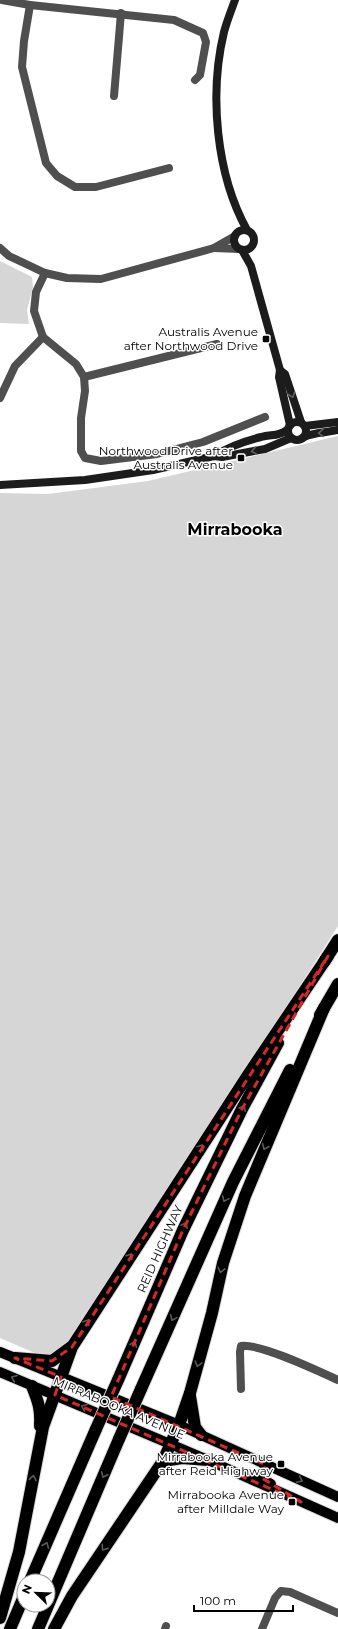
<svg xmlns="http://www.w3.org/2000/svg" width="338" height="1629" font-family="Montserrat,sans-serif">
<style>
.green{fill:#d6d6d6}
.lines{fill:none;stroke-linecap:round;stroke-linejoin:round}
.primary-casing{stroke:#dbdbdb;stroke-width:12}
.highway-casing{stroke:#dbdbdb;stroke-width:14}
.street{stroke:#4f4f4f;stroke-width:8}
.secondary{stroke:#1c1c1c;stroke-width:8}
.primary{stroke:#000;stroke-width:10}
.highway{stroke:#000;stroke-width:12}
.highway-bridge-casing{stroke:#dbdbdb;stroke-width:14;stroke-linecap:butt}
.highway-bridge{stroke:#000;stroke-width:12}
.oneway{stroke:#606060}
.oneway2{stroke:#595959}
.marked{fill:none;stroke:#d62828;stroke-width:3;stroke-dasharray:8 5;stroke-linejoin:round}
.poi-dot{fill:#000;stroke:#fff;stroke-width:1.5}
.labels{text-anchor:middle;stroke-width:3;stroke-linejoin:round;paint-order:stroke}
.poi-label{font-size:12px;fill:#000;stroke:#fff;text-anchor:end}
.street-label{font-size:12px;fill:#000;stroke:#fff}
.district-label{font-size:16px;font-weight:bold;fill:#000;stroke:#fff}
</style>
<rect width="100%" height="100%" fill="#fff"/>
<g class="green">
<path d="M0,261l32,16 1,10 -6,23 2,14 -29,-1z"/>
<path d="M338,436v490l-280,437 -58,-25v-845l48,1 100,-13z"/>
</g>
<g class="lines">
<defs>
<g id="primary">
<path d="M0,1352l179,73 159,72"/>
<path d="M0,1372l208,88 130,58"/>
<path d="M266,1465c-5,9 -5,14 5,19"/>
</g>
<g id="highway">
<path d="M324,962l14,-22"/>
<path d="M320,1015l18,-31"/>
<path d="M15,1358l37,3 19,-14"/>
<path d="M118,1380l65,-150 59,-121 36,-66"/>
<path d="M32,1386c6,15 9,23 8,40"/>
<path d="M141,1389l92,-207 57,-112"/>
<path d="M190,1396l5,31 6,8"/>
<path d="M163,1461l19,-3 26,2"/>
<path d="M30,1581l66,-152"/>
<path d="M0,1618l19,-66 24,-125 29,-80 176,-272 80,-119"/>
<path d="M10,1629l14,-33"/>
<path d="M38,1629l81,-190"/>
<path d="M54,1629l18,-33 91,-135 16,-36 11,-32 22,-80 11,-50 22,-67 79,-188"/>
</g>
</defs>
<use href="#primary" class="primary-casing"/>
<use href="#highway" class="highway-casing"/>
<g class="street">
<path d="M2,0l28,5 144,15 29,13 3,9 -6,33 -5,5"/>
<path d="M30,5l-6,36 -2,26 24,96 11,13 18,11h21l73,-19"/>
<path d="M114,96l7,-83"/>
<path d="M0,248l9,8 36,17 22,5 34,1 113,-31 21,-12"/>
<path d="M214,248l25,1"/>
<path d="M45,273l-9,19 -2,19 9,26 33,27 8,13 1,14 -4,27v33l4,7 16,3 56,-7 46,-12 62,-25"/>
<path d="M84,377l133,-33"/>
<path d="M0,398l15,-32 28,-29"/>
<path d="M241,1389l-1,-37 1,-6c19,-3 77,25 97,34"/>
<path d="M165,1629l1,-3"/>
<path d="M262,1629l13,-31 6,-7 9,1 48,21"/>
</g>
<g class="secondary">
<path d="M235,0c-4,11 -8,21 -11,32 -15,62 -8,142 23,198"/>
<circle cx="244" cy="240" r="10"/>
<path d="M242,250l9,16 29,104 -1,7 11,48"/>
<path d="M280,370l5,4 16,48"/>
<circle cx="297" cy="431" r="9"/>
<path d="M305,426l33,-4"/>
<path d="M304,437c11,-5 22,-4 34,-7"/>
<path d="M214,456c14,-9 31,-15 47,-19 10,-3 17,0 26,-7"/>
<path d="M0,485l85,-5 68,-10 61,-14 8,1 43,-8 26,-11"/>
</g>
<use href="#primary" class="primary"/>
<use href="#highway" class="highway"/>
<defs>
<g id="highway-bridge">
<path d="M96,1429l22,-49"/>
<path d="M119,1439l22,-50"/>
</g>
</defs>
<use href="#highway-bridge" class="highway-bridge-casing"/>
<use href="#highway-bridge" class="highway-bridge"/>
</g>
<defs><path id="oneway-chevron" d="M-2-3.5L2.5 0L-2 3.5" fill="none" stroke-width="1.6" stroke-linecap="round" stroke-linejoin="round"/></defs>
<g class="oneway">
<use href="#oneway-chevron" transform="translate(292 395) rotate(71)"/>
<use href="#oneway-chevron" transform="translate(321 433) rotate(179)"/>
<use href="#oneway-chevron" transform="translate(254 451) rotate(169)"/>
</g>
<g class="oneway2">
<use href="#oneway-chevron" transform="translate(243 1108) rotate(-63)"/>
<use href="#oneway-chevron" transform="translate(201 1147) rotate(-57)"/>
<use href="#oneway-chevron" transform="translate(265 1147) rotate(113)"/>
<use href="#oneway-chevron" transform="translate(225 1199) rotate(114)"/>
<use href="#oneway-chevron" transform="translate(185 1225) rotate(-64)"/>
<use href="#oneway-chevron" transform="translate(130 1256) rotate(-57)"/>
<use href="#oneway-chevron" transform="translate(221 1270) rotate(104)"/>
<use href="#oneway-chevron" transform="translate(173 1318) rotate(114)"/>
<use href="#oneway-chevron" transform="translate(87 1322) rotate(-58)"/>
<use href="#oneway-chevron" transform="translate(134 1344) rotate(-67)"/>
<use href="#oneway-chevron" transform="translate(198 1364) rotate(105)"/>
<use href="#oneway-chevron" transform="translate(14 1378) rotate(-157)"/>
<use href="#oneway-chevron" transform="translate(84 1407) rotate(-157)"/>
<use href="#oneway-chevron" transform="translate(104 1475) rotate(113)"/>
<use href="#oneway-chevron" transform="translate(33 1478) rotate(-80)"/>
<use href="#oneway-chevron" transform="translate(300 1480) rotate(25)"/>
<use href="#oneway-chevron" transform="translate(46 1545) rotate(-67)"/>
<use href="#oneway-chevron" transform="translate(104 1548) rotate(125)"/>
</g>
<path class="marked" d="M328,956l-86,153 -59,121 -72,167 155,68 -4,13 39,24 -246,-107 6,-18 -46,-19 37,3 20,-14z"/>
<g class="poi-dot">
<rect x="262" y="335" width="8" height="8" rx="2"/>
<rect x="237" y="454" width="8" height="8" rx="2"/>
<rect x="277" y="1460" width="8" height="8" rx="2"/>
<rect x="288" y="1498" width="8" height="8" rx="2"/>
</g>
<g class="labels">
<g class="poi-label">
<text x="258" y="336">Australis Avenue<tspan x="258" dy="14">after Northwood Drive</tspan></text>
<text x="233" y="455">Northwood Drive after<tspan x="233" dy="14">Australis Avenue</tspan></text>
<text x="273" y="1461">Mirrabooka Avenue<tspan x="273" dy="14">after Reid Highway</tspan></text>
<text x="284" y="1499">Mirrabooka Avenue<tspan x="284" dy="14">after Milldale Way</tspan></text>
</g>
<g class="street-label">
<text transform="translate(160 1249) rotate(-66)" y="4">REID HIGHWAY</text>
<text transform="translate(119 1408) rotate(23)" y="4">MIRRABOOKA AVENUE</text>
</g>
<g class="district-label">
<text x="235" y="535">Mirrabooka</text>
</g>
</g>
<g transform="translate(36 1593) rotate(293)"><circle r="19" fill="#ffffff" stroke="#999999"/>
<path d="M0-3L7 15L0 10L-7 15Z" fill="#000000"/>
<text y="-6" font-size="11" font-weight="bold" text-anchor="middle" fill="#000000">N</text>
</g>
<path d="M194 1605v6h99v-6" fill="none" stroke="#000000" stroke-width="2"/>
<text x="200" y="1605" font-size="12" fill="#000000" stroke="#ffffff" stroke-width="3" paint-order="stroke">100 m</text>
</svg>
